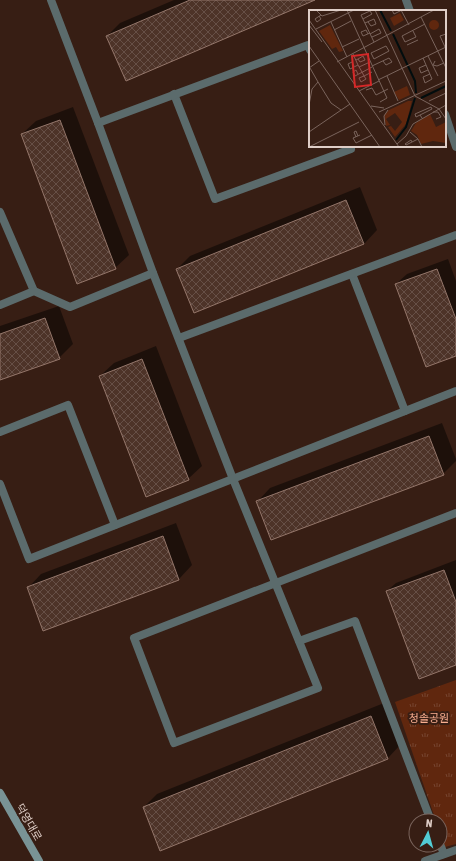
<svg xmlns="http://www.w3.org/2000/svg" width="456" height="861" font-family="'Asap Condensed','Noto Sans KR',sans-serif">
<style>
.park{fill:url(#park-tufts)}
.shadow{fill:#0007}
.building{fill:url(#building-cross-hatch);stroke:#94766a}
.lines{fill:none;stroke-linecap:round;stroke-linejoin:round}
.lane{stroke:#5b6b6c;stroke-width:8}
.street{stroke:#5b6b6c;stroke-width:8}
.secondary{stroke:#799395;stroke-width:8}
.labels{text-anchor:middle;stroke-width:4;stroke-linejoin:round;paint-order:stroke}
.park-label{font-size:11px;fill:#f9ae90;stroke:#371e14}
.street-label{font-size:11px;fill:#dfcec7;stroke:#371e14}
.inset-river{fill:none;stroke:#020d0e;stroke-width:2}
.inset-road{fill:none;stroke:#7a645c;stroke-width:1}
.view{fill:#d62828;fill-opacity:0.15;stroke:#d62828;stroke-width:2}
.inset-edge{fill:none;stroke:#dfcec7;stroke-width:2}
</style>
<defs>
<pattern id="park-tufts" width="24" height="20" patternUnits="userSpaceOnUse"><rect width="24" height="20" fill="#60270e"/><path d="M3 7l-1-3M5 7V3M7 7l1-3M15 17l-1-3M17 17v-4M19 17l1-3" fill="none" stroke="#764530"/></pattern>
<pattern id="building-cross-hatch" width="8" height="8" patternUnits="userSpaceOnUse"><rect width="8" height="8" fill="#4d3328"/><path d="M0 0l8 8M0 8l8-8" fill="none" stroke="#664f46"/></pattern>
</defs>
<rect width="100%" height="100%" fill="#371e14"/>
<path class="park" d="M456,680v164l-11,3 -5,-15v-11h-4l-41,-119z"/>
<g class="shadow">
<path d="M174,0h132l-199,36 13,-13z"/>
<path d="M73,107l56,148 -14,13 -93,-134 14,-13z"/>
<path d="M360,187l17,43 -13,14 -187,25 13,-13z"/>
<path d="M448,259l8,22v74l-60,-71 11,-10z"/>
<path d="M59,306l14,38 -14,14 -59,21v-53z"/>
<path d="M156,346l46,120 -14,13 -88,-103 14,-13z"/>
<path d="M442,423l14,36v2l-13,13 -186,28 13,-14z"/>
<path d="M176,523l16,42 -13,14 -135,51 -16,-42 13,-14z"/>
<path d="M456,560v104l-69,-73 9,-8z"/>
<path d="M384,703l17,41 -13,14 -227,91 -17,-42 13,-13z"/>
</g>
<g class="building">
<path d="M190,0h125l-189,81 -20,-45z"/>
<path d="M60,120l56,149 -39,15 -56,-150z"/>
<path d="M346,200l18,44 -170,69 -18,-44z"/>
<path d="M437,269l19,50v37l-30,11 -31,-83z"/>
<path d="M45,318l15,41 -60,21v-46z"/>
<path d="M142,359l47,121 -43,17 -47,-121z"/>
<path d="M429,436l15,39 -173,65 -15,-39z"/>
<path d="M163,536l16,44 -136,51 -16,-44z"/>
<path d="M444,570l12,32v63l-37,14 -33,-88z"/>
<path d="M371,716l17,43 -228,92 -17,-44z"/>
</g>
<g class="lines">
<g class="lane">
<path d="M51,0l47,123 55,150 80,206 85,209 -144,55 -40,-105 322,-125"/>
<path d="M174,94l41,105 136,-50 -2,-3"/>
<path d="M98,123l210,-78 2,5"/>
<path d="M0,212l34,79"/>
<path d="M0,305l34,-14 36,16 83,-34"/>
<path d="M0,432l68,-27 47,120"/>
<path d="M0,484l29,75 427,-168"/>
</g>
<g class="street">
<path d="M406,0l4,11"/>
<path d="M445,114l11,33"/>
<path d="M352,274l53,137"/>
<path d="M179,338l277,-103"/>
<path d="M299,641l56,-20 76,200"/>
<path d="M440,844l4,10"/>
<path d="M425,861l31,-11"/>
</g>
<path class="secondary" d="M0,793l39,68"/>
</g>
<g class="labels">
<g class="park-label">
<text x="429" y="722">청솔공원</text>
</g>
<g class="street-label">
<text transform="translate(29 822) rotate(60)" y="4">덕영대로</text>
</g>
</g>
<g transform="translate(309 10)">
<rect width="137" height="137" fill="#371e14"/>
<path d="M21,15l13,26 -4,1 -3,-5 -4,2 -13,-18zM98,76l3,9 -11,5 -5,-8zM99,91h4l-6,23 -11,13 -7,-10 3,-1 4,5 7,-9 -7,-9 -9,6 4,6 -4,1 -2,-11 5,-5zM121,104l6,13 10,-5v21l-13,-2 -12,3 -4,-9 -6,-4 5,-8z" fill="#60270e"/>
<path d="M91,3l4,7 -10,6 -4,-8zM120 15a5 5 0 1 1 10 0a5 5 0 1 1-10 0Z" fill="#60270e"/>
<path class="inset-river" d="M71,0l11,21M84,24l22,47 1,12M112,88l25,-12M87,130l10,-13 9,-29"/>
<path class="inset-road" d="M7,0l6,6 19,-6M38,0l40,88 -7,4M66,0l40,86 24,13M83,0l2,4 8,-4M92,0l8,15M10,6l2,3 -4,3 -2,-3 6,-4M112,7l25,51M54,9l9,-5 -2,-3 -9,4 13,27M0,10l90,127M22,12l16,35M56,13l9,-4 2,5 -5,2 -3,-4M0,15l13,17M7,19l38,-19M25,20l17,-9M104,21l3,6 -11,5 -3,-6 23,-12M59,24l-2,-4 -5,2 2,4 7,-3M61,24l9,-5 2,4 -9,4M98,35l11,-5M0,36l71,101M77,36l3,5 -15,8 -3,-6zM33,37l17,-8M136,37l-5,-11 6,-2M44,44l5,11 4,7 2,4 2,3 -5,3 -2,-4 5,-2 8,-4M119,46l10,20M114,48l9,21 -7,4 -2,-6 7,-3M47,50l2,-1 5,-3 2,4 -5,2 -2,-3M126,51l-2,4 4,1 7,-3M28,52l97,-52M117,55l-7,3 2,5 7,-3M45,56l-2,-4 -4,2 2,5 8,-4M63,56l17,-8 3,4 -6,3 -3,-4M50,57l11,-5M0,58l10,-7M49,64l-2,-4 -3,2 2,4 17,-9M78,66l11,25M69,70l68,-33M9,72l13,21 10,7M57,80l6,-2 4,7 12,-6M50,81l20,-10M120,91l17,-8M0,95l3,-16 6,-7 -8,-14M62,96l13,2M130,99l7,10M70,102l67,-31M124,102h5l3,5 -5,2M111,105l-4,2 -1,-3 16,-7 1,2 -12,6 2,3M76,115l-1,-9 4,-6M0,122l41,-28M101,122l8,7 4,8M51,125l-7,3 3,5 16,-8M47,127l-2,-5 2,-1 2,5M103,132l-1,-2 -6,4 1,1 12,-6M88,134l9,-8 7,-12 33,-19M0,137l50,-25"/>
<path class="view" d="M59,44l3,31 -16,2 -3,-31z"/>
<rect width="137" height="137" class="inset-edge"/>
</g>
<g transform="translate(428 833) rotate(6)"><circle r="19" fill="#371e14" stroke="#7a645c"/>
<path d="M0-3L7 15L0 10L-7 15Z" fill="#52ccd5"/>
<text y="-6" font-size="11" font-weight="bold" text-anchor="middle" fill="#dfcec7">N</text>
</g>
</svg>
